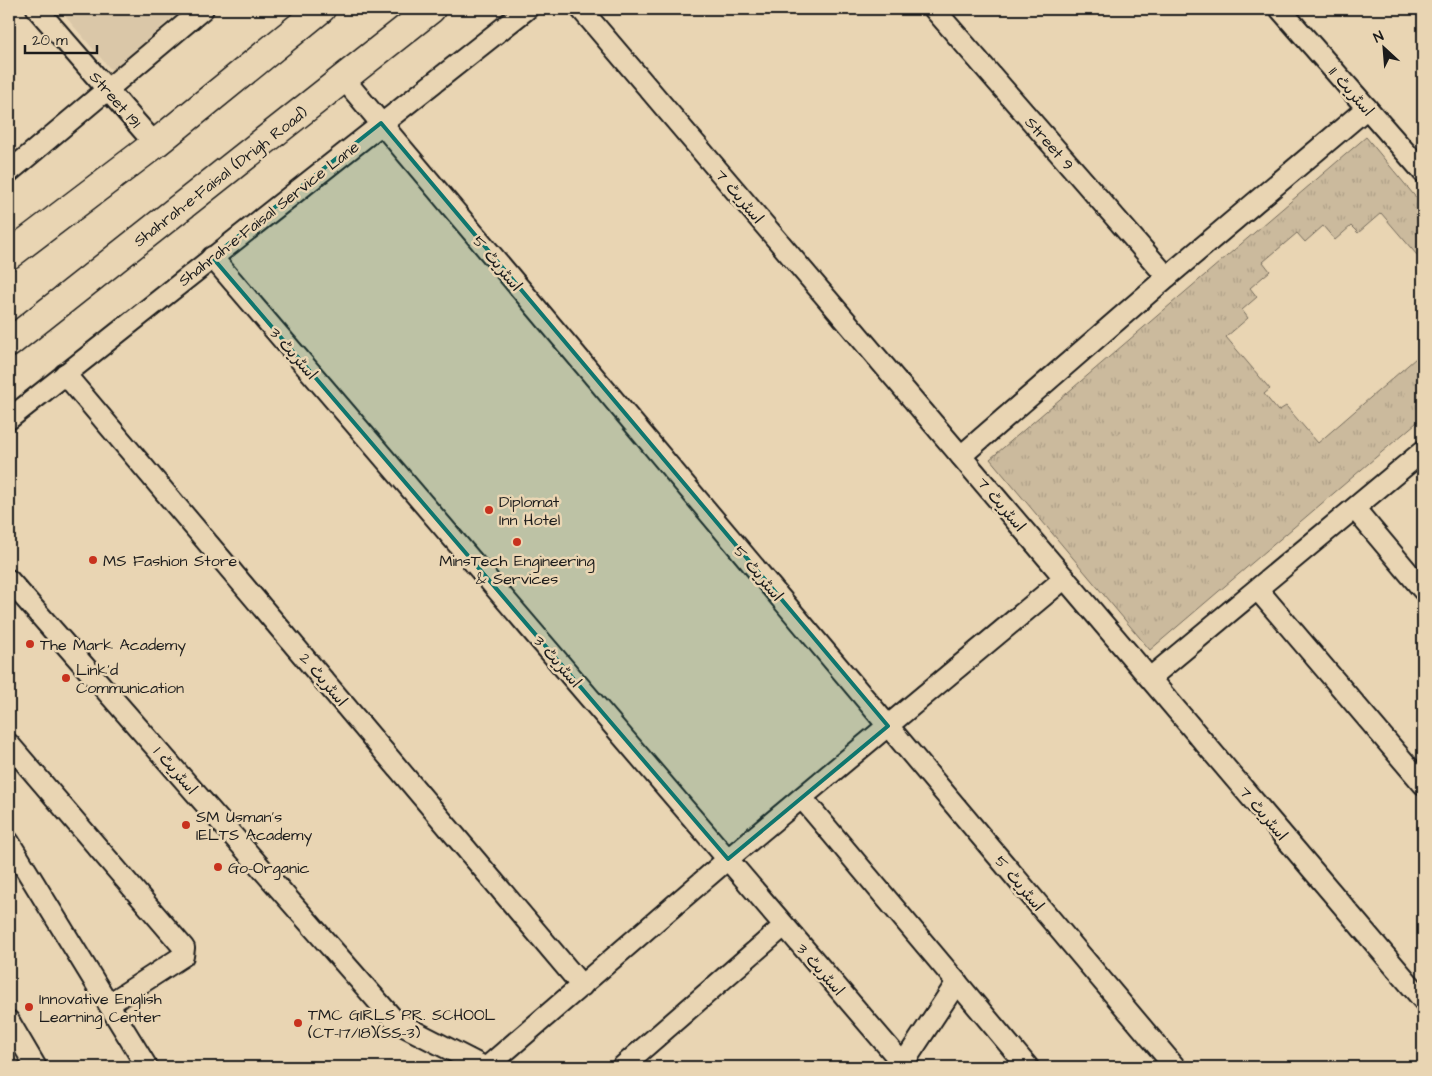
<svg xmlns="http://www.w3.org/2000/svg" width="1432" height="1076" font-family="'Architects Daughter','Playpen Sans Arabic',sans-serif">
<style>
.built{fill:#dac7a8}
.grass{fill:url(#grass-tufts);stroke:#746b5c}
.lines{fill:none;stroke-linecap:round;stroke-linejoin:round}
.minor-casing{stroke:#1c1c1c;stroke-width:24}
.trunk-casing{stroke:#1c1c1c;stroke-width:31}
.minor{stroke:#e9d5b3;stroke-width:20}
.trunk{stroke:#e9d5b3;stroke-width:28}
.marked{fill:#0f766e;fill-opacity:0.2;stroke:#0f766e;stroke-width:4;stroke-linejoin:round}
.poi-dot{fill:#c8321e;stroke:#e9d5b3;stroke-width:2}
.labels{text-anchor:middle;stroke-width:5;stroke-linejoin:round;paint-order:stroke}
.street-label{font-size:16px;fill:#1c1c1c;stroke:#e9d5b3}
.poi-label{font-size:16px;fill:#1c1c1c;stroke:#e9d5b3;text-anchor:start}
</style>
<defs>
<pattern id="grass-tufts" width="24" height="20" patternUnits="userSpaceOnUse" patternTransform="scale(1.25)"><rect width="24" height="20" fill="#cbba9d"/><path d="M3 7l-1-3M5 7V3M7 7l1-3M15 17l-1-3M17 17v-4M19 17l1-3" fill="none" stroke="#ae9f87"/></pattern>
</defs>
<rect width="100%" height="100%" fill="#e9d5b3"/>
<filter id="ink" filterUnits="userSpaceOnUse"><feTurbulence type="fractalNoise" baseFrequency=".02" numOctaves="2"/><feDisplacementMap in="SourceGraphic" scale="10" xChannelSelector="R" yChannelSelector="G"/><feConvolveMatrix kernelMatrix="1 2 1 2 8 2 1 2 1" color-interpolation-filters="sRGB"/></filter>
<g filter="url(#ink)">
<path class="built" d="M59,9h123l-70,62z"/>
<path class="grass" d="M1366,137l57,69v56l-42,-49 -23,20 -7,-7 -16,14 -12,-14 -18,16 -8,-9 -34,29 7,9 -20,17 7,9 -15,13 6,8 -22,19 44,52 -6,5 14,17 8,-5 32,37 105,-91v65l-273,233 -160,-191z"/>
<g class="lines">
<defs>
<g id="minor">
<path d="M37,9l118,135"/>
<path d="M581,9l842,991"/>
<path d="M934,9l233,268"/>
<path d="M1280,9l143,163"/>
<path d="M343,78l832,989"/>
<path d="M9,172l194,-163"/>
<path d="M212,257l691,807"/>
<path d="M65,374l517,612"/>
<path d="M9,419l518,-410"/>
<path d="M961,456l206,-179 200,-169"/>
<path d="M1355,509l68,81"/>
<path d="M9,580l387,442 88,45"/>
<path d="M1258,590l165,194"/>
<path d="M1150,678l273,-227"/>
<path d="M9,744l175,204 -1,8 -74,48"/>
<path d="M802,798l226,269"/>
<path d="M9,842l138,225"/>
<path d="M9,1021l27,46"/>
<path d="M487,1067l241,-208 337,-281"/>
<path d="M622,1067l162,-141"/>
<path d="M901,1067l56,-85"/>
</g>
<g id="trunk">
<path d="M9,255l146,-111 166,-135"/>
<path d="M9,343l422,-334"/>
</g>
</defs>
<use href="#minor" class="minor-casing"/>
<use href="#trunk" class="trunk-casing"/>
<use href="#minor" class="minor"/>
<use href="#trunk" class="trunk"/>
</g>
</g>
<path class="marked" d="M381,123l507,603 -160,133 -516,-602z"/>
<g class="poi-dot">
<circle cx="489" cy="510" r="5"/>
<circle cx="517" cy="542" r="5"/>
<circle cx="93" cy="560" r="5"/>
<circle cx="30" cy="644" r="5"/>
<circle cx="66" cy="678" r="5"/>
<circle cx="186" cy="825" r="5"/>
<circle cx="218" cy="867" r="5"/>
<circle cx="29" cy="1007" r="5"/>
<circle cx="298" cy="1023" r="5"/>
</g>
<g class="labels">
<g class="street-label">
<text transform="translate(1352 91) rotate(49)" y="6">اسٹریٹ 11</text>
<text transform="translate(116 99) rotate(49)" y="6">Street 191</text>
<text transform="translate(1050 143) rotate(49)" y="6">Street 9</text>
<text transform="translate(220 176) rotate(-38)" y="6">Shahrah-e-Faisal (Drigh Road)</text>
<text transform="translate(740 196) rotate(50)" y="6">اسٹریٹ 7</text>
<text transform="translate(268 213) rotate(-38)" y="6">Shahrah-e-Faisal Service Lane</text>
<text transform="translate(498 263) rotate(50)" y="6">اسٹریٹ 5</text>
<text transform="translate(294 353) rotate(49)" y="6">اسٹریٹ 3</text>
<text transform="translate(1002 504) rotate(50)" y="6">اسٹریٹ 7</text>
<text transform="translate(759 573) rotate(50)" y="6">اسٹریٹ 5</text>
<text transform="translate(558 661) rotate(49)" y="6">اسٹریٹ 3</text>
<text transform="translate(324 679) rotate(50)" y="6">اسٹریٹ 2</text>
<text transform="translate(176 770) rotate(49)" y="6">اسٹریٹ 1</text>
<text transform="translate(1264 813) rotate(50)" y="6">اسٹریٹ 7</text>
<text transform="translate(1020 883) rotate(50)" y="6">اسٹریٹ 5</text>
<text transform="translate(821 969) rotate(49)" y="6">اسٹریٹ 3</text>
</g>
<g class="poi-label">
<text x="499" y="507">Diplomat<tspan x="499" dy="18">Inn Hotel</tspan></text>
<text x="103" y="566">MS Fashion Store</text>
<text x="517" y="566" text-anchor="middle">MinsTech Engineering<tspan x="517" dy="18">&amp; Services</tspan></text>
<text x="40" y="650">The Mark Academy</text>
<text x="76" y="675">Link'd<tspan x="76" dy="18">Communication</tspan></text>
<text x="196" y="822">SM Usman's<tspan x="196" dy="18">IELTS Academy</tspan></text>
<text x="228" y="873">Go-Organic</text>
<text x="39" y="1004">Innovative English<tspan x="39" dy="18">Learning Center</tspan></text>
<text x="308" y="1020">TMC GIRLS PR. SCHOOL<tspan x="308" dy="18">(CT-17/18)(SS-3)</tspan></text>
</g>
</g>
<rect width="1432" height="1076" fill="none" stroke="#e9d5b3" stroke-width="30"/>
<rect x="15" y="15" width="1402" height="1046" fill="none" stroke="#1c1c1c" stroke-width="2" filter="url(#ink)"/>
<g transform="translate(1384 48) rotate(334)" stroke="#e9d5b3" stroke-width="4" paint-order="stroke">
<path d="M0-4L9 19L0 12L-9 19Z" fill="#1c1c1c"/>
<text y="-8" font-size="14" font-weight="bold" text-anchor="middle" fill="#1c1c1c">N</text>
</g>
<path d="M25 45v8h72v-8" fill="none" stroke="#1c1c1c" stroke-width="2.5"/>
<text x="32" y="45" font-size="15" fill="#1c1c1c" stroke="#e9d5b3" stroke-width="4" paint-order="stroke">20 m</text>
</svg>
